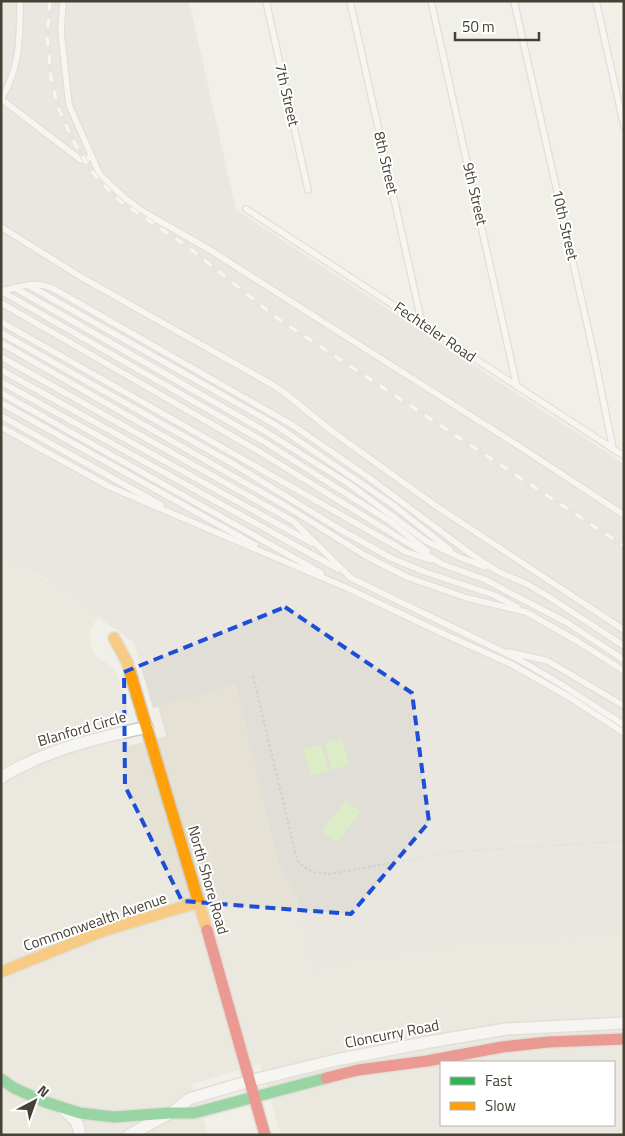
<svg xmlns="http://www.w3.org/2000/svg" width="625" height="1136" font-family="'Titillium Web',sans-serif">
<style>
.residential{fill:#e5e1d5;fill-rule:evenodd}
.industrial{fill:#e0ded6}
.green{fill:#dbecc7}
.parking{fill:#dfded8}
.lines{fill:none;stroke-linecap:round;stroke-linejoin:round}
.lane-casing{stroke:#ceccc6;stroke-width:8}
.street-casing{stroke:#ceccc6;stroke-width:14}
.fast-casing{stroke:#d0cdbf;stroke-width:14}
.slow-casing{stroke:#d0cdbf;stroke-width:14}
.jam-casing{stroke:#d0cdbf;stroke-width:14}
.path{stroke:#d1cfca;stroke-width:2;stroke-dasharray:2.5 2.5;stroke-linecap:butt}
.lane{stroke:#fdfdfc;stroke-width:5.5}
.street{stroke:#fdfdfc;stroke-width:11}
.fast{stroke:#30b455;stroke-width:11}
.slow{stroke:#ff9f0a;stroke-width:11}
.jam{stroke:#e5322d;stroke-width:11}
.rail-casing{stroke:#d9d9d8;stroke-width:5}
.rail{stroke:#fff;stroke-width:3;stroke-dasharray:9;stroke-linecap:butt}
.marked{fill:none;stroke:#1d4ed8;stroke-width:4;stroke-dasharray:10 6;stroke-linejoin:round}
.labels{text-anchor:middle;stroke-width:4;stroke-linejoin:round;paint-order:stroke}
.street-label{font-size:15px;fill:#464135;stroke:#fff}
</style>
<rect width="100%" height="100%" fill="#f0efe8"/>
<path class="residential" d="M1,558l28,11 14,9 55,39 -8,13v16l7,11 14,9 7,11 9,30 -3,8 -4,2 9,29 37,-10 -8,-30 77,-21 44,179 17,32 17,75 55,-13 99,-14 83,-6 74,-3v200h-343l-21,-71 -68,20 16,51h-207zM441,1062h173v63h-173z"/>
<path class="industrial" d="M1,1h188l47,209 388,254v471l-74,3 -83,6 -99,14 -55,13 -17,-75 -17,-32 -44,-179 -82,23 -19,-65 -91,-66 -14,-8 -28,-11z"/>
<g class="green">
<path d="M342,738l7,27 -17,5 -8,-27z"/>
<path d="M321,744l8,27 -18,5 -8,-27z"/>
<path d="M346,800l15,12 -24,31 -15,-12z"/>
</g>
<path class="parking" d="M70,1h58l34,151 -12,1 -73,-49z"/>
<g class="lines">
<defs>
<g id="lane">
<path d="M63,1l-2,31 8,73 31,70 26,24 16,12 68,39 315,200 99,65"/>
<path d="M266,1l42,189"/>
<path d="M350,1l72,323"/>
<path d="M431,1l86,386"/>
<path d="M514,1l80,354 19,94"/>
<path d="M596,1l28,125"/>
<path d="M1,99l80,61 11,-3"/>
<path d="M1,99c19,-30 19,-63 19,-98"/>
<path d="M246,209l378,247"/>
<path d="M1,227l80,50 192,108 13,9 47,38 103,74 188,124"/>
<path d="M28,285l246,139 119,81 57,45"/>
<path d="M15,288l248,142 86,54 77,57 33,16 26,10"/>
<path d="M1,291c22,-4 31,-11 53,-2l240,137 74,51 103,77 26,17 30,13 22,13 75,49"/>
<path d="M1,291l262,150 128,81 36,29"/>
<path d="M1,303l254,146 187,115 44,16 28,15 52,27 58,38"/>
<path d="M1,322l395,224 10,6 25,8"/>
<path d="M1,333l234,132 101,62 55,31 34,14 69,23 23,12"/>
<path d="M1,343l288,165 77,48 41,21 60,21 59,14 51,29 47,30"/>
<path d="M1,357l292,164 58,57 167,81 41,24 65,42"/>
<path d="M1,370l311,173"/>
<path d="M1,382l337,187"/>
<path d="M1,393l320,180"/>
<path d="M1,403l254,142"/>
<path d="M1,416l160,89"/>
<path d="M1,427l109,60 237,101 99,47 65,29 58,33 55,36"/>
<path d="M509,652l39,9 76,45"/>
</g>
<g id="street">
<path d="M1,778c7,-6 15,-9 23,-13 39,-20 81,-28 123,-38"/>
<path d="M64,1110c9,8 16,12 15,25"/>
<path d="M129,1135l45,-24 15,-12 61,-18 86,-21 93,-18 77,-13 118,-6"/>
</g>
<path id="fast" d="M1,1079l13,9 31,14 35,11 34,4 55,-4h25l132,-35"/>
<g id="slow">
<path d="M114,638l13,24 80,268"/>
<path d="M1,972l102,-41 96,-29"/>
</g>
<g id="jam">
<path d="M207,930l58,205"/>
<path d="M326,1078l32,-8 69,-9 75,-14 46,-5 76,-3"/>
</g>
</defs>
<use href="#lane" class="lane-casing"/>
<use href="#street" class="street-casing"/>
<use href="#fast" class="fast-casing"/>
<use href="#slow" class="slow-casing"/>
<use href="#jam" class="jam-casing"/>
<path class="path" d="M253,676l44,184c11,12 16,13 33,14l120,-22 174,-11"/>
<use href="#lane" class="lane"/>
<use href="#street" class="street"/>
<use href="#fast" class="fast"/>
<use href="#slow" class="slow"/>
<use href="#jam" class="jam"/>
<defs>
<path id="rail" d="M50,1l-3,35 4,43 7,28 14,32 16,27 10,13 22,22 68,46 89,71 347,228"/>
</defs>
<use href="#rail" class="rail-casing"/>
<use href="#rail" class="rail"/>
</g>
<path d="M0 0H625V1136H0ZM285,607l127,86 17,129 -78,92 -169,-13 -57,-115 -1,-114z" fill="#f0efe8" fill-opacity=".55" fill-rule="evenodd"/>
<path class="marked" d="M285,607l127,86 17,129 -78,92 -169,-13 -57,-115 -1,-114z"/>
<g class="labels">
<g class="street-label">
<text transform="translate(287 95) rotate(77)" y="5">7th Street</text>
<text transform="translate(386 163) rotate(77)" y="5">8th Street</text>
<text transform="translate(475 194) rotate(77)" y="5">9th Street</text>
<text transform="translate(565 225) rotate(77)" y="5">10th Street</text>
<text transform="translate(435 332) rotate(34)" y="5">Fechteler Road</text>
<text transform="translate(82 729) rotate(-16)" y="5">Blanford Circle</text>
<text transform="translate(208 880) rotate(74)" y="5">North Shore Road</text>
<text transform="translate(95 922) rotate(-19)" y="5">Commonwealth Avenue</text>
<text transform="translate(392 1034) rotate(-11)" y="5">Cloncurry Road</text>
</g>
</g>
<rect width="625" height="1136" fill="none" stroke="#464135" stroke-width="5"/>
<rect x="440" y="1061" width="175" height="65" fill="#ffffff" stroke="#b5b3ae"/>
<rect x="450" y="1077" width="25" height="8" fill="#30b455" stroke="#b5b3ae"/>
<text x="485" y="1086" font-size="15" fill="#464135">Fast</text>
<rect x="450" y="1102" width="25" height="8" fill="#ff9f0a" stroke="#b5b3ae"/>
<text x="485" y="1111" font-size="15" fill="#464135">Slow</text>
<g transform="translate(35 1101) rotate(41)" stroke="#ffffff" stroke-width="4" paint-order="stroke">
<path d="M0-4L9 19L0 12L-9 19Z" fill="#464135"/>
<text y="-8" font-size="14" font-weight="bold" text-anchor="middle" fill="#464135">N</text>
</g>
<path d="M455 32v8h84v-8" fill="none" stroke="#464135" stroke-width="2.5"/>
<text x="462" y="32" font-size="15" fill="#464135" stroke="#ffffff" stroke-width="4" paint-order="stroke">50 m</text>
</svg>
